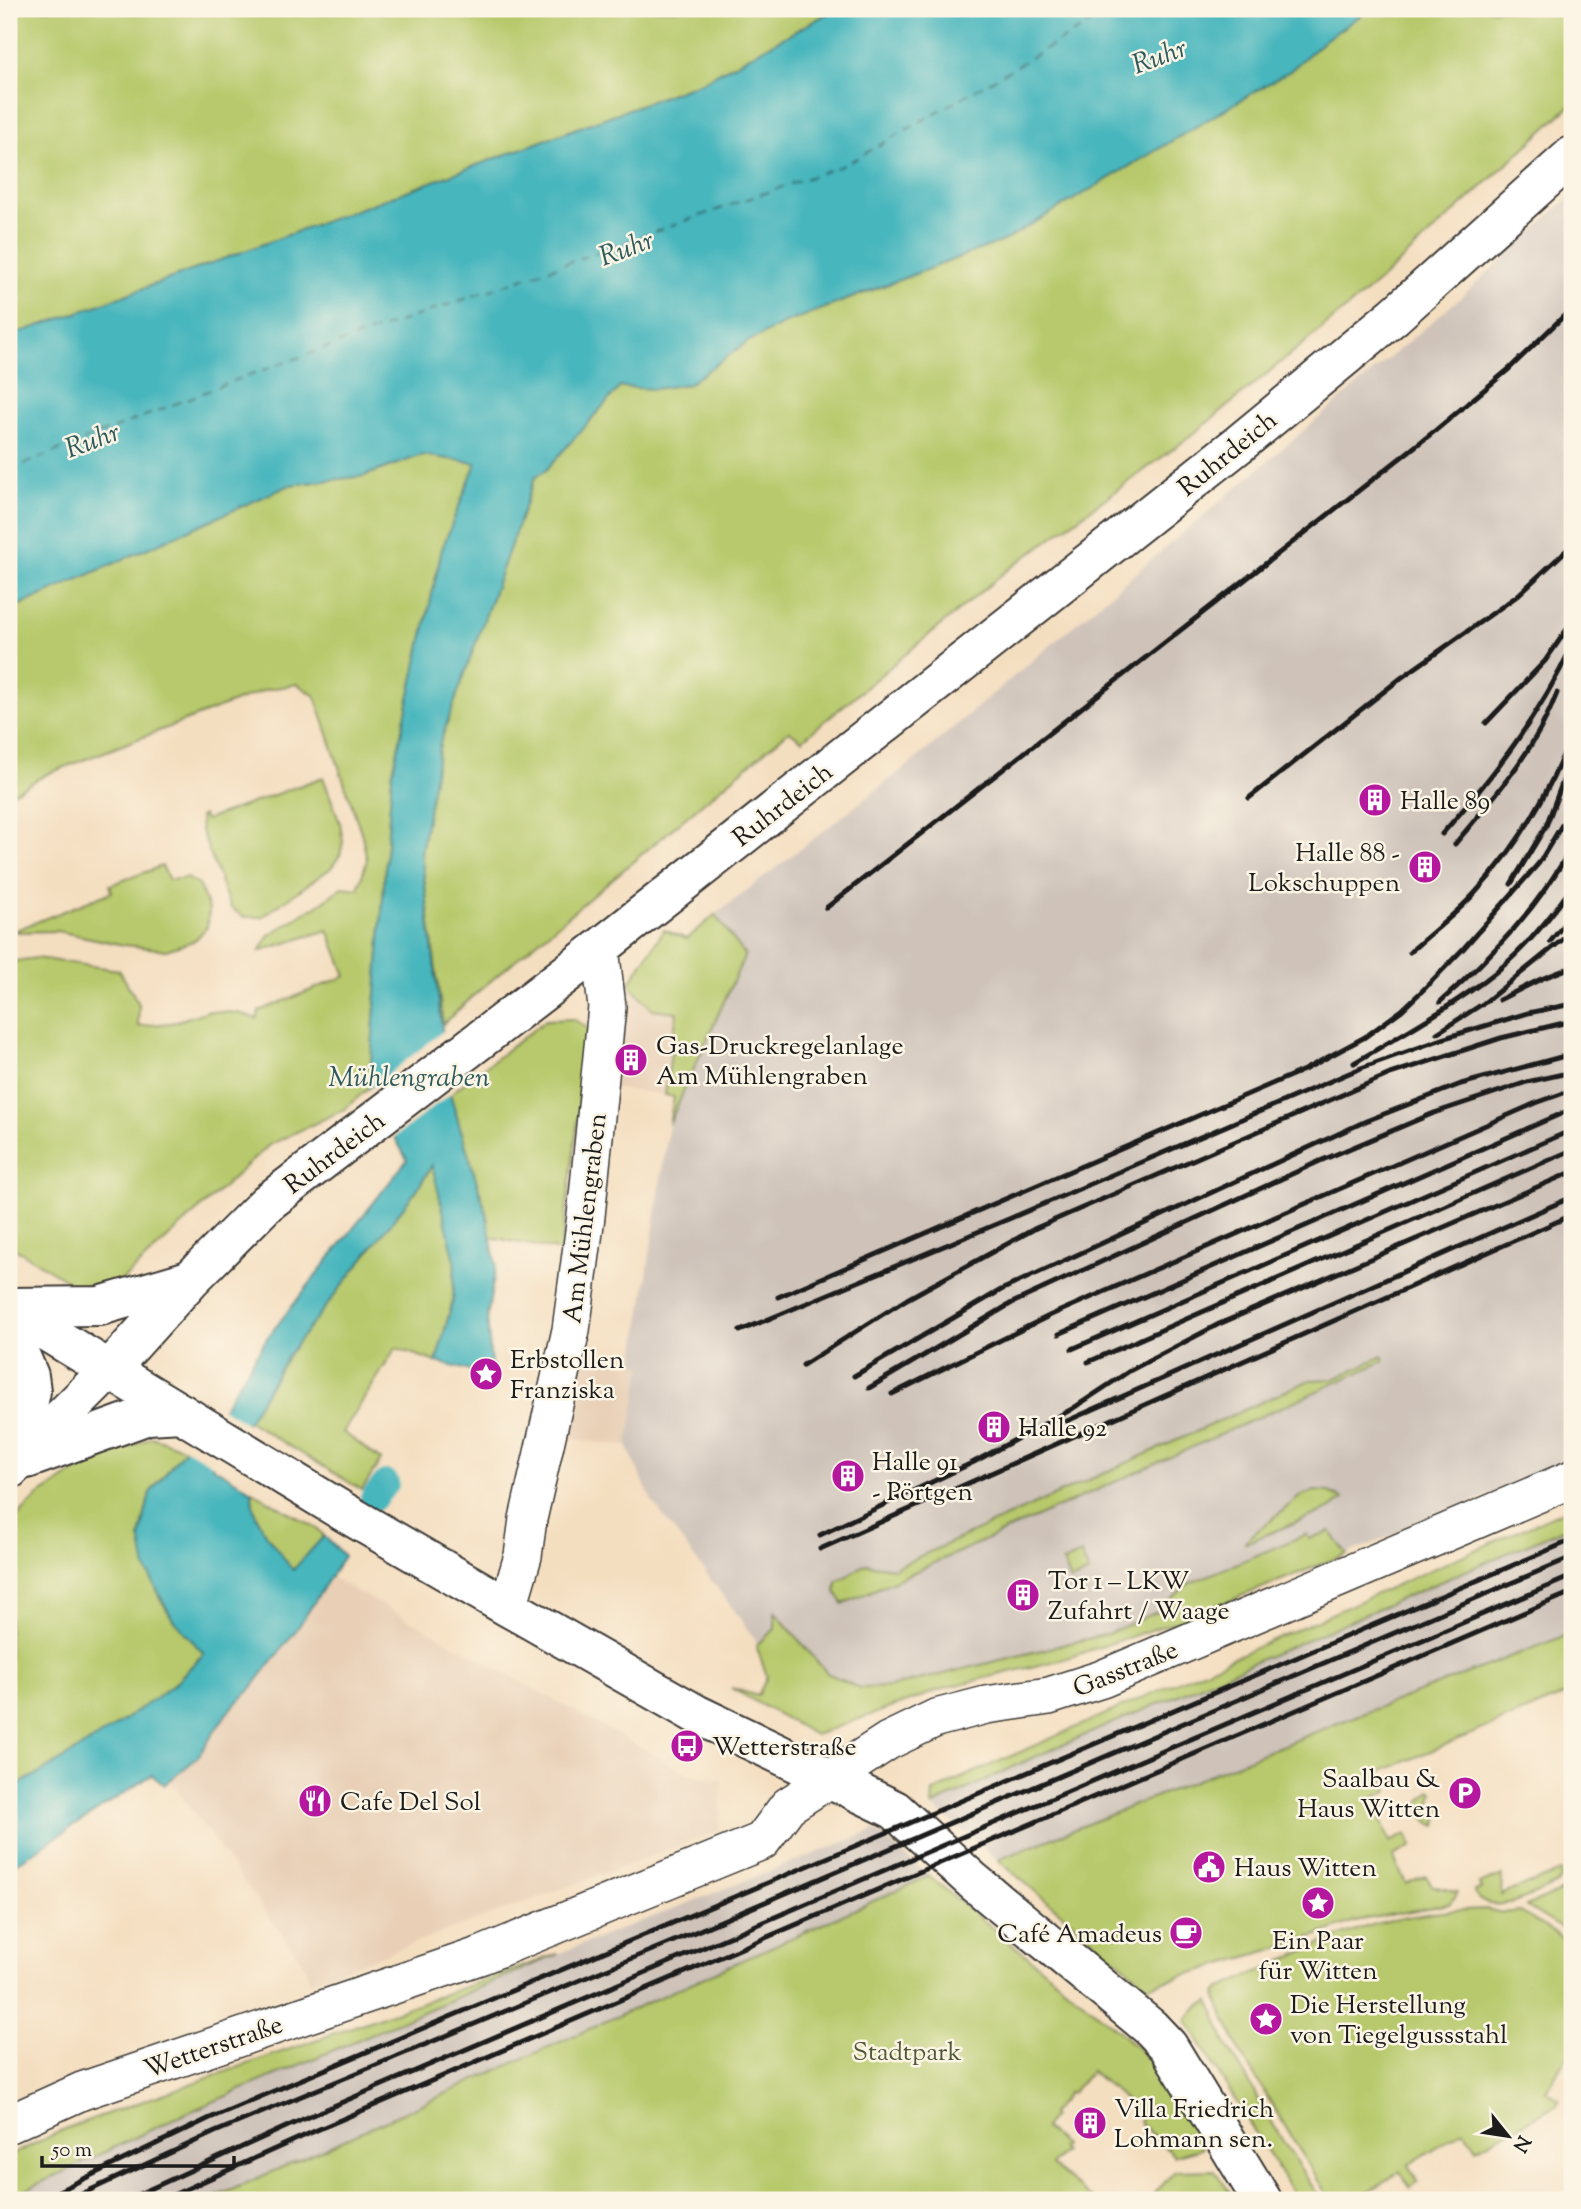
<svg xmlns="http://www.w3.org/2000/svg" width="1581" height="2209" font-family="'Sorts Mill Goudy',serif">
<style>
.built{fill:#e8cfb6}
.industrial{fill:#cec2b9}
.green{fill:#b7c96c;stroke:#6a7244;stroke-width:2}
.water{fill:#46b6bd;stroke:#31696c;stroke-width:2}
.pier{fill:#f4dec0}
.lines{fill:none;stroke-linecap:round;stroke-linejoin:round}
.canal{stroke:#46b6bd;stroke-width:26}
.ferry{stroke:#2d5a5c;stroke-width:2;stroke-dasharray:9 7;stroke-linecap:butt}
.minor-casing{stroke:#3c3935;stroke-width:40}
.major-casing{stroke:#3c3935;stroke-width:42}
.minor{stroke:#fff;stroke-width:37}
.major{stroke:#fff;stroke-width:38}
.rail{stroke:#1c1c1c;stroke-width:5}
.labels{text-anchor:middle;stroke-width:5;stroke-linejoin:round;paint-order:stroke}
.street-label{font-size:26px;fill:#1c1c1c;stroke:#fcf5e5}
.poi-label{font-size:26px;fill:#1c1c1c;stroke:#fcf5e5;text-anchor:start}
.park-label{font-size:26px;fill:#525938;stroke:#fcf5e5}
.water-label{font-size:28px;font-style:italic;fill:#2d5a5c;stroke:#fcf5e5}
</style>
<rect width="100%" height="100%" fill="#fcf5e5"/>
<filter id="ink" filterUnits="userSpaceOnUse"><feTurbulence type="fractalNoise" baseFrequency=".0143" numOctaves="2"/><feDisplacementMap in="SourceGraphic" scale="14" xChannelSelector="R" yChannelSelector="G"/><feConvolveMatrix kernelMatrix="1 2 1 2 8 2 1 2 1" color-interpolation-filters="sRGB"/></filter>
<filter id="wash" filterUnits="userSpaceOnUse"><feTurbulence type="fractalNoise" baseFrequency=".00686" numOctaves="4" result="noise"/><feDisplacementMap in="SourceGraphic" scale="28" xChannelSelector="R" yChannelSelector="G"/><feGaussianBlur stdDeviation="1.57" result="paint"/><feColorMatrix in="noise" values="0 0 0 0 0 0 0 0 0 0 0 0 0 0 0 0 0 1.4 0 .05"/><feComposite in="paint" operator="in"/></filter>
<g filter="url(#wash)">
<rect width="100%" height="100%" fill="#f4dec0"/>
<g class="built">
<path d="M629,984l23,25 25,3 -12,83 -51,-7 11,-85z"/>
<path d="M581,1355l61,11 -15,80 -65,-8z"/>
<path d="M333,1578l356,196 33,7 -3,50 -410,151 -4,-16 -135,-186 27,-22 30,-45 22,-22z"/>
</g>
<g class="industrial">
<path d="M1572,195v1265l-143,61 -248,99 -117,39 -116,28 -108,39 -65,-97 -19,16 -2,-8 -102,-136 -25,-55 15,-80 -8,-2 35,-240 76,-169 -30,-40 200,-155 544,-461z"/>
<path d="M1572,1525v108l-229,88 -345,139 -66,-54 98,-47z"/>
<path d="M875,1830l54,46 -720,324h-200v-2l171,-82 378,-162z"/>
</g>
<g class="green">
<path d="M9,9h827l-134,73 -628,232 -65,22z"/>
<path d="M1370,9h202v95l-196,180 -185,152 -185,135 -204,169 -13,-9 -308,258 -38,35 -22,-171 19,-110 95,-266 11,-7 74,-84 34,3 34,-5 61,-43 36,-18 220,-83 286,-170 35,-31z"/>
<path d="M422,455l54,8 -34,86 -50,227 -23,312 -26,22 -74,35 -151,139 -42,2 -67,-41v-283l27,-4 83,12 20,34 -1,22 33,-3 37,-12 31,2 18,6 2,-8 87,-35 -18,-46 -68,21 9,-16 52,-32 21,-16 16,2 9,-29 -5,-25 -47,-139 -18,-12 -32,6 -218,84 -38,21v-185l281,-125 74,-9z"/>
<path d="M323,777l17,46 3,19 -3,13 -9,13 -69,49h-18l-14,-10 -29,-77 -1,-13 3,-2 2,5z"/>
<path d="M162,866l7,14 18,-2 11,6 11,25 -2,18 -13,14 -28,9 -42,-5 -67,-14 -40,1 -1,-2 96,-38 -2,-7z"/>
<path d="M715,915l30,40 -76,169 5,-27 -9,-2 12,-83 -25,-3 -23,-25 35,-54 23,9z"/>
<path d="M573,1019l12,7 4,8 -28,217 -71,-14 -4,-25 -36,-118 96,-74z"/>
<path d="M433,1165l22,96 -2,39 -17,62 -40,-14 -53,84 38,28 -19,30 -114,-69 40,-66 128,-164z"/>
<path d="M1382,1356l2,5 -541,243 -7,-12 1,-10 29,-18 28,4 416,-188 24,-1z"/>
<path d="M152,1437l33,12 -35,44 -10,44 19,60 13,21 32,35 -31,32 -57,41 -76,47 -31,16v-264l29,-29 45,-29z"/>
<path d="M252,1491l67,39 5,6 -30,35c-17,-23 -44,-49 -42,-80z"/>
<path d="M1314,1491l15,1 14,7 -12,9 -85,35 -1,-2 57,-46z"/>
<path d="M1572,1507v18l-542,234 -98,47 1,-14 24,-12z"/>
<path d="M1330,1531l17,23 -166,66 -117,39 -116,28 -133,48 -84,-47 27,8 9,-19 -11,-32 19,-16v-17l52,61 32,15 31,-1 217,-53 52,-23 29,-27 119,-50 2,5z"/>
<path d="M1081,1554l8,19 -18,8 -8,-19z"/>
<path d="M1572,1633v59l-192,80 8,19 -15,7 17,44 17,-8 5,12 -19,10 13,28 20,-8 7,10 25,6 -9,12 -94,17 -51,19 -156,46 -150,-126 345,-139z"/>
<path d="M1430,1790l3,2 -3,16 10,-2 -3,20c-13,-5 -17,-10 -17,-24z"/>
<path d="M1561,1871v8l-4,5c-21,9 -69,37 -83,7l7,-2 -2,-5 23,-9 -1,20z"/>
<path d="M929,1876l191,156 46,44 37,54 -6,9 5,9 -28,8 -35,-34 4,-7 -52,-44 -19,22 -3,-1 -18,22 2,3 -9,11 20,17 -3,3 3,3 -12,14 42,35h-885z"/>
<path d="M1572,1887v48l-46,-29z"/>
<path d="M1486,1909l17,4 16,-2 53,33v105l-26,42 13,8 -2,6 -81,44 -12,-19 -56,35 10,17 -8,6 -10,-16 -45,28h-25l-90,-148 -22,-50 -2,-8 3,-5c45,-19 88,-41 134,-58 38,-14 92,-21 133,-22z"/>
<path d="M558,1954l-378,162 -171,82v-42l58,-28z"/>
<path d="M1210,2001l15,40 56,97 40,62h-24l-111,-180 12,-14z"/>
<path d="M1214,2170l16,22 3,8h-84l26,-29z"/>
</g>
<path class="water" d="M836,9h534l-44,30 -35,31 -286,170 -220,83 -36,18 -61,43 -34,5 -34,-2 -74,83 -11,7 -95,266 -19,110 29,241 36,118 10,53 -9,52 5,59 -56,-14 17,-62 2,-39 -23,-96 -16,26 -128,164 -40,66 -36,45 40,25c-2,30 24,56 41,79l31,-34 20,20 -47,73 -48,62 -22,22 -30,45 -33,27 -12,-10 -143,93v-79l31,-16 76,-47 57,-41 31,-31 -32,-36 -26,-49 -6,-32 10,-44 35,-44 39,-42 43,-69 140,-178 -38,-72 23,-312 50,-227 34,-86 -54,-8 -58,21 -74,9 -281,125v-274l65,-22 628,-232z"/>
<g class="pier">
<path d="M447,1028l7,63 -62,48 -25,-48z"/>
<path d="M220,1407l29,18 -32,41 19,12 -53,-31z"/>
</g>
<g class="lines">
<path class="canal" d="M373,1499l13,-16"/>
<path class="ferry" d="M9,470l229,-91 609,-215 268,-155"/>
</g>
</g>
<g filter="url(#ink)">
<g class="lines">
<defs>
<g id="minor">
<path d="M508,1607l15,-51 5,-37 43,-189 15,-114 21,-209 -7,-59"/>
<path d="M9,2124l73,-33 400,-136 280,-114 26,-35 100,-65 48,-23 50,-13 63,-9 53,-17 470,-200"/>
</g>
<g id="major">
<path d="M9,1307l91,-1 89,-26"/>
<path d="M9,1309l335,203 164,95 188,107 199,96 78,71 178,147 17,18 94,154"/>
<path d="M9,1329l20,47 2,15 -15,72"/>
<path d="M27,1459l121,-44 33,-2"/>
<path d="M9,1470l100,-100 82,-91 76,-76 333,-255 639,-504 155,-128 178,-160"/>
</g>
</defs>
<use href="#minor" class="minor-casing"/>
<use href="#major" class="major-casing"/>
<use href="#minor" class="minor"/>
<use href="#major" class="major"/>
<g class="rail">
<path d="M1486,723l59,-62 27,-39"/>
<path d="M1249,798l152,-120 116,-82 55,-51"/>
<path d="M1442,834c52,-58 97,-118 130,-188"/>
<path d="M1455,844c39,-47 80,-93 102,-151"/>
<path d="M1511,884l35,-58 26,-69"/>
<path d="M826,908l610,-478 73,-61 63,-61"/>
<path d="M1550,942l22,-28"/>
<path d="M1410,952c21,-19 45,-37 64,-58 44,-47 76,-102 98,-161"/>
<path d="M1499,1000l42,-21 31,-12"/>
<path d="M1440,1002c51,-45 100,-96 132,-156"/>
<path d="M1437,1033l47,-30 88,-71"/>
<path d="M1354,1063c48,-29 98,-56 142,-91 30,-24 54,-54 76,-85"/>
<path d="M778,1297l526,-227 61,-33 37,-27 21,-20 40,-41 76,-86 33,-55"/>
<path d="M740,1331l271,-113 350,-150 87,-31 80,-24 44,-9"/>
<path d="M1059,1334l513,-225"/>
<path d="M1072,1349l500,-219"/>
<path d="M1088,1362l484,-212"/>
<path d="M803,1365l104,-66 129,-71 354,-154 111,-36 71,-17"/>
<path d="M854,1376l147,-86 365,-169 95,-37 111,-30"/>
<path d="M869,1388l143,-85 308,-142 114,-48 93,-31 45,-10"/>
<path d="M892,1394l159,-79 485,-212 36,-13"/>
<path d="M1067,1421l505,-224"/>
<path d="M820,1535l154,-73 98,-53 59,-39 88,-46 353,-152"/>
<path d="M820,1549l752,-334"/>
<path d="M40,2200l170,-82 664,-280 698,-298"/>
<path d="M69,2200l146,-68 459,-191 898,-384"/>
<path d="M126,2200l184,-84 1262,-540"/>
<path d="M162,2200l155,-70 1255,-538"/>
</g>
</g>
</g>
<defs>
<symbol id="building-disc" viewBox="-11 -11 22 22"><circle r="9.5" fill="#b5179e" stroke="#fcf5e5"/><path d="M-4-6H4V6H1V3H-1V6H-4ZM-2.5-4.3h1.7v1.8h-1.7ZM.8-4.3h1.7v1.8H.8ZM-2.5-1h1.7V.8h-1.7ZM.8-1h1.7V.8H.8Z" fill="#fff"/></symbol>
<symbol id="sight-disc" viewBox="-11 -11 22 22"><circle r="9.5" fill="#b5179e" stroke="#fcf5e5"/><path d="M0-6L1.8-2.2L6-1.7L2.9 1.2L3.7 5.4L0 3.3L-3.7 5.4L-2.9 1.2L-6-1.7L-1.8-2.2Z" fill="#fff"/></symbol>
<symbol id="bus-disc" viewBox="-11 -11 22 22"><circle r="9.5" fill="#b5179e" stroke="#fcf5e5"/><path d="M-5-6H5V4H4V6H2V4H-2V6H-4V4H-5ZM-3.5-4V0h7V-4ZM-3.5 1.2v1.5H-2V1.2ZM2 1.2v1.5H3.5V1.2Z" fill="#fff"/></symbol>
<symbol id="parking-disc" viewBox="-11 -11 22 22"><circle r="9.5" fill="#b5179e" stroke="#fcf5e5"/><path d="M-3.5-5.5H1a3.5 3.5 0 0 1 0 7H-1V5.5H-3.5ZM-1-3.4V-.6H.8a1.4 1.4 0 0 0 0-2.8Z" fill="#fff"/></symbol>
<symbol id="restaurant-disc" viewBox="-11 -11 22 22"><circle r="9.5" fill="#b5179e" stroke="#fcf5e5"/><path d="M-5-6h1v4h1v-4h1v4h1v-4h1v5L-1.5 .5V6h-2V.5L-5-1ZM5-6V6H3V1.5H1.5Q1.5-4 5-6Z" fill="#fff"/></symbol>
<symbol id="civic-disc" viewBox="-11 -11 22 22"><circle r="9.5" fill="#b5179e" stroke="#fcf5e5"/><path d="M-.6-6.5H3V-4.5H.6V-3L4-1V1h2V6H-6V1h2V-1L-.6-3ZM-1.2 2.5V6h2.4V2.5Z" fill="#fff"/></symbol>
<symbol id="cafe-disc" viewBox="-11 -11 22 22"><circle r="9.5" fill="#b5179e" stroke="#fcf5e5"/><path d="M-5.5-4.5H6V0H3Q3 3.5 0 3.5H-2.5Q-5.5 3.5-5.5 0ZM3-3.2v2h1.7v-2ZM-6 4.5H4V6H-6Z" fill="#fff"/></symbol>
</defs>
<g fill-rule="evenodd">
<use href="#building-disc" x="1356" y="781" width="38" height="38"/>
<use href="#building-disc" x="1406" y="848" width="38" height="38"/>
<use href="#building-disc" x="612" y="1041" width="38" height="38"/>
<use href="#sight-disc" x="467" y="1355" width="38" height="38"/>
<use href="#building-disc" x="975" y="1408" width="38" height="38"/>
<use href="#building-disc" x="829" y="1457" width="38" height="38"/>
<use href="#building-disc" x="1004" y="1576" width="38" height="38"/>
<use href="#bus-disc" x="668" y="1727" width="38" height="38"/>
<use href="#parking-disc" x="1446" y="1774" width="38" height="38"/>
<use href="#restaurant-disc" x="296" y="1782" width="38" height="38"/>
<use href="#civic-disc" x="1190" y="1848" width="38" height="38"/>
<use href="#sight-disc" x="1299" y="1884" width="38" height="38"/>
<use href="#cafe-disc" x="1167" y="1914" width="38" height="38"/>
<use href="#sight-disc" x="1247" y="2000" width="38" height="38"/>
<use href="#building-disc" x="1071" y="2104" width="38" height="38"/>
</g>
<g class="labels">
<g class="street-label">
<text transform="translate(1227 453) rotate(-39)" y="9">Ruhrdeich</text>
<text transform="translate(782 804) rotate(-38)" y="9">Ruhrdeich</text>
<text transform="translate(334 1152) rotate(-37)" y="9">Ruhrdeich</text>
<text transform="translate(584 1218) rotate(-83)" y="9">Am Mühlengraben</text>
<text transform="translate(1125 1668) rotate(-22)" y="9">Gasstraße</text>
<text transform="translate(213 2046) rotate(-19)" y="9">Wetterstraße</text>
</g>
<g class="poi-label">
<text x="1400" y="809">Halle 89</text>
<text x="1400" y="861" text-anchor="end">Halle 88 -<tspan x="1400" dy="30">Lokschuppen</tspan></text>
<text x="656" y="1054">Gas-Druckregelanlage<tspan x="656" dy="30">Am Mühlengraben</tspan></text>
<text x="510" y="1368">Erbstollen<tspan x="510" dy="30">Franziska</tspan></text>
<text x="1018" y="1436">Halle 92</text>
<text x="872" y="1470">Halle 91<tspan x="872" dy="30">- Pörtgen</tspan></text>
<text x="1048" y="1589">Tor 1 – LKW<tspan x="1048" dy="30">Zufahrt / Waage</tspan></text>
<text x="712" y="1755">Wetterstraße</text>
<text x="1440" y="1787" text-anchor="end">Saalbau &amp;<tspan x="1440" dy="30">Haus Witten</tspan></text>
<text x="340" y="1810">Cafe Del Sol</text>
<text x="1234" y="1876">Haus Witten</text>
<text x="1162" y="1942" text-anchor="end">Café Amadeus</text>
<text x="1318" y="1949" text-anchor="middle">Ein Paar<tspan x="1318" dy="30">für Witten</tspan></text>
<text x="1290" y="2013">Die Herstellung<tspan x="1290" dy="30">von Tiegelgussstahl</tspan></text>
<text x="1114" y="2117">Villa Friedrich<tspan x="1114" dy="30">Lohmann sen.</tspan></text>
</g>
<g class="park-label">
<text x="907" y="2060">Stadtpark</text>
</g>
<g class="water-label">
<text transform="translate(1159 55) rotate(-20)" y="10">Ruhr</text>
<text transform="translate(626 247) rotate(-20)" y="10">Ruhr</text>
<text transform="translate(92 439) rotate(-20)" y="10">Ruhr</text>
<text x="409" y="1086">Mühlengraben</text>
</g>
</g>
<rect width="1581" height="2209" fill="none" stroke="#fcf5e5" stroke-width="35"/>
<g transform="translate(1508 2136) rotate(120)" stroke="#fcf5e5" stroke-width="5" paint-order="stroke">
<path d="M0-5L12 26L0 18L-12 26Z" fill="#1c1c1c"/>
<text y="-10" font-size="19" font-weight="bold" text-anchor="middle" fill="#1c1c1c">N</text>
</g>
<path d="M42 2156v10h192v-10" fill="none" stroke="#1c1c1c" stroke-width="3.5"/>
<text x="52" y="2156" font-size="21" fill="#1c1c1c" stroke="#fcf5e5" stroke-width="5" paint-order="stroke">50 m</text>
</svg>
